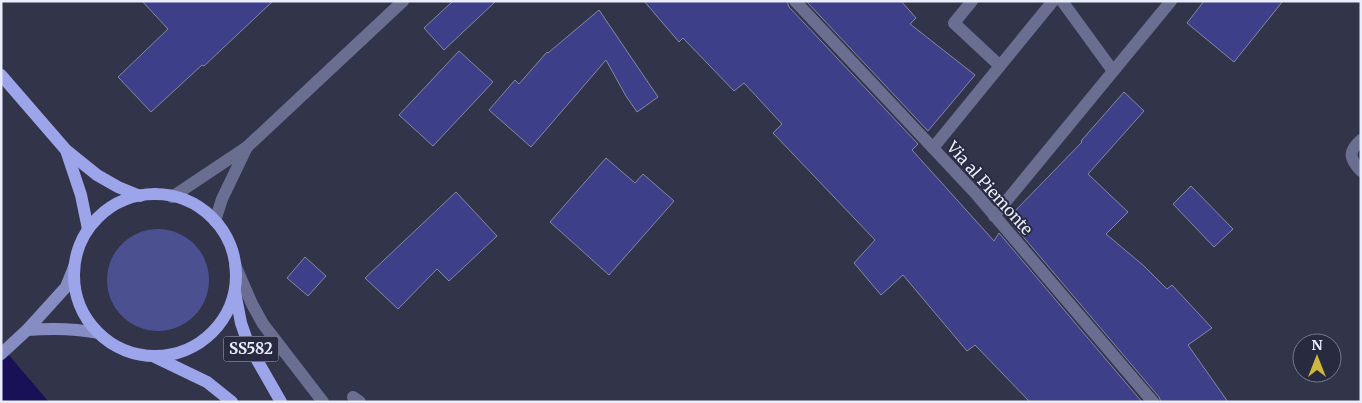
<svg xmlns="http://www.w3.org/2000/svg" width="1362" height="403" font-family="Merriweather,serif">
<style>
.green{fill:#4b5090}
.water{fill:#191158}
.building{fill:#3d4089;stroke:#8488a2}
.lines{fill:none;stroke-linecap:round;stroke-linejoin:round}
.lane{stroke:#6a6f91;stroke-width:12}
.street{stroke:#6a6f91;stroke-width:12}
.secondary{stroke:#868dc3;stroke-width:12}
.primary{stroke:#9ca5ea;stroke-width:12}
.labels{text-anchor:middle;stroke-width:4;stroke-linejoin:round;paint-order:stroke}
.shield{fill:#282a40;stroke:#b0b2c3;stroke-width:1}
.shield-label{font-size:15px;font-weight:bold;fill:#eaedfb}
.street-label{font-size:16px;fill:#eaedfb;stroke:#282a40}
</style>
<rect width="100%" height="100%" fill="#32344a"/>
<circle class="green" cx="158" cy="280" r="51"/>
<path class="water" d="M1,346l48,56h-48z"/>
<g class="building">
<path d="M142,1h131l-69,65 -2,-1 -51,47 -33,-35 50,-48z"/>
<path d="M453,1h43l-52,49 -20,-22z"/>
<path d="M644,1h143l2,6 129,137 -6,6 82,91 5,-8 143,169h-112l-55,-57 -8,6 -64,-76 -22,20 -27,-32 21,-23 -102,-107 9,-9 -38,-41 -10,8 -51,-53 -4,4z"/>
<path d="M806,1h95l15,17 -6,6 65,51 -47,56z"/>
<path d="M1204,1h79l-49,61 -47,-39z"/>
<path d="M599,10l59,87 -21,15 -11,-16 -20,-36 -75,87 -42,-37 26,-30 4,4 28,-32 1,1z"/>
<path d="M459,51l34,31 -60,64 -34,-31z"/>
<path d="M1124,92l20,19 -56,63 40,38 -22,22 38,32 23,23 5,-4 40,43 -24,17 40,57h-67l-2,-5 -150,-177 6,-9 67,-69 -1,-1z"/>
<path d="M606,158l29,25 8,-9 31,27 -65,74 -59,-53z"/>
<path d="M1191,186l42,43 -19,18 -41,-43z"/>
<path d="M456,192l41,44 -48,45 -12,-12 -39,40 -33,-31z"/>
<path d="M305,257l21,19 -18,20 -21,-18z"/>
</g>
<g class="lines">
<g class="lane">
<path d="M972,1l-18,22 46,43"/>
<path d="M1062,1l51,70"/>
<path d="M1361,140c-14,12 -11,19 0,31"/>
<path d="M353,397l7,5"/>
</g>
<g class="street">
<path d="M795,1l182,194 176,207"/>
<path d="M247,147l156,-146"/>
<path d="M933,148l120,-147"/>
<path d="M172,197l75,-50 -25,52 -7,22"/>
<path d="M994,216l177,-215"/>
<path d="M235,265l17,39 11,20 60,78"/>
</g>
<g class="secondary">
<path d="M27,330c25,-2 47,-2 71,3"/>
<path d="M1,354l26,-24 39,-43 8,-20"/>
</g>
<g class="primary">
<path d="M1,75l65,75 31,25 21,12 22,9"/>
<path d="M66,150l15,45 7,34"/>
<circle cx="155" cy="275" r="81"/>
<path d="M235,292l6,31 8,23 32,56"/>
<path d="M155,357l52,25 25,20"/>
</g>
</g>
<g class="labels">
<rect class="shield" x="223.5" y="336.5" width="55" height="25" rx="4"/>
<g class="shield-label">
<text x="251" y="354">SS582</text>
</g>
<g class="street-label">
<text transform="translate(990 188) rotate(48)" y="6">Via al Piemonte</text>
</g>
</g>
<rect width="1362" height="403" fill="none" stroke="#eaedfb" stroke-width="5"/>
<g transform="translate(1317 358)"><circle r="24" fill="#282a40" stroke="#76788b"/>
<path d="M0-4L9 19L0 12L-9 19Z" fill="#d0b837"/>
<text y="-8" font-size="14" font-weight="bold" text-anchor="middle" fill="#eaedfb">N</text>
</g>
</svg>
